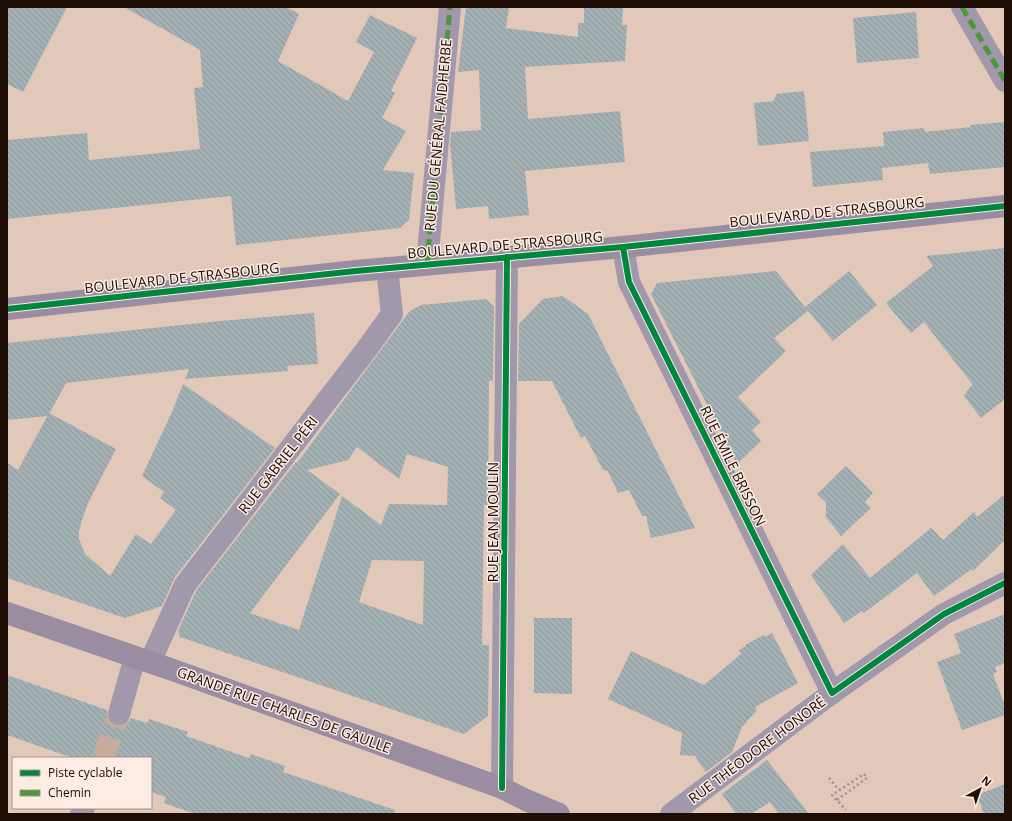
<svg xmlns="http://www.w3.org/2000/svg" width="1012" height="821" font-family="'Open Sans',sans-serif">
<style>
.building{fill:url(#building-back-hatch);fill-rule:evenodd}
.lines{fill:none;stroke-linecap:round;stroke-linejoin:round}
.minor-tunnel{stroke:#c5ac9d;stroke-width:22;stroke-dasharray:22 11;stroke-linecap:butt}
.path{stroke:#9b9198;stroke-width:2.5;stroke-dasharray:2 3;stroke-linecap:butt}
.minor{stroke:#a199ab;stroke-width:22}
.major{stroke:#9b8da1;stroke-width:22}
.quiet{stroke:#4c973a;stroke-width:5;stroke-dasharray:10 5;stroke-linecap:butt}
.cycleway-casing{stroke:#fcece3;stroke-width:8}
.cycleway{stroke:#00873e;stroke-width:6}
.labels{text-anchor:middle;stroke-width:3;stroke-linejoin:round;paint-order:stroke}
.street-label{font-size:14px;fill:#1e0d04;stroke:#fcece3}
</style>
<defs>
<pattern id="building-back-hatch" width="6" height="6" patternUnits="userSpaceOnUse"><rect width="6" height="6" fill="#a3b0b4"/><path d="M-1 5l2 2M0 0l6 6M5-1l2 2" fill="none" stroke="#8c9699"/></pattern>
</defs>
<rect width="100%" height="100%" fill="#e2c8b8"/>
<g class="building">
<path d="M7,7h60l-44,85 -16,-8z"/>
<path d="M124,7h162l13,7 -21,47 70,40 26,-49 -18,-10 14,-27 47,23 -26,53 4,2 -13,25 24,13 -23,39 31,3 -5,47 -9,8 -164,17 -5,-49 -224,23v-79l80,-7 2,27 111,-11 -6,-61 9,-1 -3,-37z"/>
<path d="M466,7h43l-3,21 72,9v-14h6v-16h39l-1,18h5l-2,36 -100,6 3,52 92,-8 5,51 -100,9 4,44 -40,4 -1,-13 -32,3 -6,-65 1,-12 30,-2 -2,-60 -21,2z"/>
<path d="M916,12l3,46 -62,5 -4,-45z"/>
<path d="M804,91l5,50 -51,5 -4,-43 20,-2v-3l2,-1v-3z"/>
<path d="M1005,122v45l-75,7 -2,-11 -46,5 1,12 -70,7 -3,-35 74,-6 -1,-14 41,-4 1,4 46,-5 -1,-2z"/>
<path d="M1005,248v151l-24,19 -17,-22 5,-8 4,-3 -49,-63 -13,11 -25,-30 47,-37 -7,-10z"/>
<path d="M776,271l32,40 -34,27 12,13 -48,46 23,25 -9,8 9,11 -24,23 -86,-170 6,-11z"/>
<path d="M849,271l28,34 -44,36 -28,-34z"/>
<path d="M563,296l25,18 107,214 -44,10 -5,-22h-4l-13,-26 -11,3 -10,-22 -5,-1 -18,-34 -4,2 -29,-57h-34l1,-57 24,-25z"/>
<path d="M486,299l8,8 -1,74h-4l-1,124h-4l-2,140h7l-1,71 -24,18 -284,-97 -2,-6 18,-40 100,-129 1,1 112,-151 4,-3 8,-4zM357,447l42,32 8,-25 41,13 -1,38 -58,-1 -8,21 -39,-29 -43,134 -49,-17 90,-119 -33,-24 41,-10zM372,560l52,1 -1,64 -64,-23z"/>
<path d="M314,313l4,51 -31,2 1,5 -103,8 4,-10 -123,14 -18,33 -41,4v-77l213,-22z"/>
<path d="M183,384l92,64 -100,129 -13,29 -37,12 -118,-40v-115l11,7 31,-57 67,36 -28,54 -6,17 -3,11v8l6,15 25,22 26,-42 15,10 25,-34 -16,-12 4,-6 -22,-16 30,-64z"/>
<path d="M846,466l27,27 -8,9 6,6 -30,28 -15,-19v-15l-9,-8z"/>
<path d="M1005,494v46l-32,31 -1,-2 -38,27 -17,-23 -53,40 -2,-2 -18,12 -33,-48 32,-31 27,34 61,-50 12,12 31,-28 3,5z"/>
<path d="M1005,614v49l-10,4 2,5 -4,2 12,32v9l-43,15 -25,-68 24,-9 -7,-19z"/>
<path d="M534,618h38v76l-38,-1z"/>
<path d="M772,633l26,50 -43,24 2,3 -15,17 -10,25 -26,20 -9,-12 -1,-4 -16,-1 2,-22 -74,-34 23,-48 73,34 37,-31 -2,-4 7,-4 -1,-1 19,-10 1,2z"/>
<path d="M7,675l100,35v7l3,6 5,3h7l6,-3 3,-5 16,5 2,-4 39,13 -2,4 63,22 2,-4 34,12 -2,6 112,38 -1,4h-199l-31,-11 2,-6 -15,-5v-34h-78l-66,-23z"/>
<path d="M767,760l42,54h-30l-9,-12 -19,12h-15l-14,-20z"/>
<path d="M1005,784v30h-21l-7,-19z"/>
</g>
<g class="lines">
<path class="minor-tunnel" d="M103,758l16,-44"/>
<g class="path">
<path d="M829,778l10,12"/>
<path d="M837,800l30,-22 -3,-4 -32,21 14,15"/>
</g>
<g class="minor">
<path d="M962,7l43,74"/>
<path d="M623,247l6,35 203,411"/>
<path d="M427,264l23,-257"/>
<path d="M150,662l35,-77 181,-235 26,-36 -5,-46"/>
<path d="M119,714l16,-57"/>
<path d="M502,788l5,-531"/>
<path d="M81,814l3,-6"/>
<path d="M671,814l161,-121 112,-79 61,-31"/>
</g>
<g class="major">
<path d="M7,309l349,-38 267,-24 382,-41"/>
<path d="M7,613l163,56 332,119 24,12 33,14"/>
</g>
<g class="quiet">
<path d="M962,7l43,74"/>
<path d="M427,264l23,-257"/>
</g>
<defs>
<g id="cycleway">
<path d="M623,247l6,35 203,411 112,-79 61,-31"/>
<path d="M7,309l349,-38 267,-24 382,-41"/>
<path d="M502,788l5,-531"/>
</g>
</defs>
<use href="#cycleway" class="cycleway-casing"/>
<use href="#cycleway" class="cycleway"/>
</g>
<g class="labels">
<g class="street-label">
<text transform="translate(438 135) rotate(-85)" y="5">RUE DU GÉNÉRAL FAIDHERBE</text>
<text transform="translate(827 212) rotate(-6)" y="5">BOULEVARD DE STRASBOURG</text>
<text transform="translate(505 245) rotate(-5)" y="5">BOULEVARD DE STRASBOURG</text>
<text transform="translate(182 278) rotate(-6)" y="5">BOULEVARD DE STRASBOURG</text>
<text transform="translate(278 465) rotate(-52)" y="5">RUE GABRIEL PÉRI</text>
<text transform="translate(733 466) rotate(64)" y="5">RUE ÉMILE BRISSON</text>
<text transform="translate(493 522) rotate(-90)" y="5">RUE JEAN MOULIN</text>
<text transform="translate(284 710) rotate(20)" y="5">GRANDE RUE CHARLES DE GAULLE</text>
<text transform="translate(757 750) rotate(-37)" y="5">RUE THÉODORE HONORÉ</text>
</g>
</g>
<rect width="1012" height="821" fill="none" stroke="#1e0d04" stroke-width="16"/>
<rect x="12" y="757" width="140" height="52" fill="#fcece3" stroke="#a3938a"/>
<rect x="20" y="770" width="20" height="6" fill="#00873e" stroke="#a3938a"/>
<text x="48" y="777" font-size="12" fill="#1e0d04">Piste cyclable</text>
<rect x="20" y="790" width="20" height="6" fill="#4c973a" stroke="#a3938a"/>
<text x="48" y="797" font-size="12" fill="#1e0d04">Chemin</text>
<g transform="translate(980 789) rotate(40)" stroke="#fcece3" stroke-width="3" paint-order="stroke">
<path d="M0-3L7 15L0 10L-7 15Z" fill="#1e0d04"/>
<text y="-6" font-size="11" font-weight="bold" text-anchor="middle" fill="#1e0d04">N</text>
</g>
</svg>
